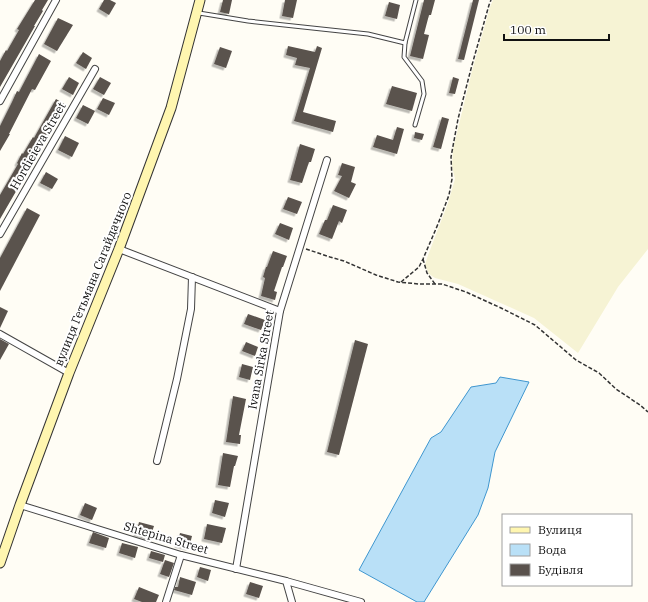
<svg xmlns="http://www.w3.org/2000/svg" width="648" height="602" font-family="'IBM Plex Serif',serif">
<style>
.farmland{fill:#f6f3d4}
.water{fill:#b9e0f7;stroke:#3f96cf}
.building{fill:#5a524d;filter:url(#shadow)}
.lines{fill:none;stroke-linecap:round;stroke-linejoin:round}
.service-casing{stroke:#444;stroke-width:5}
.minor-casing{stroke:#444;stroke-width:8}
.secondary-casing{stroke:#333;stroke-width:11}
.path{stroke:#333;stroke-width:1.5;stroke-dasharray:4 2;stroke-linecap:butt}
.service{stroke:#fff;stroke-width:3}
.minor{stroke:#fff;stroke-width:6}
.secondary{stroke:#fff6b0;stroke-width:9}
.labels{text-anchor:middle;stroke-width:4;stroke-linejoin:round;paint-order:stroke}
.street-label{font-size:12px;fill:#111;stroke:#fff}
</style>
<defs>
<filter id="shadow"><feDropShadow dx="-2.5" dy="2.5" stdDeviation="0" flood-color="#0004"/></filter>
</defs>
<rect width="100%" height="100%" fill="#fffdf5"/>
<path class="farmland" d="M493,0h155v249l-30,38 -40,66 -44,-35 -76,-34 -23,-6 -6,-4 -4,-9 2,-7 21,-55 7,-24 -3,-13 1,-17 19,-78 18,-64z"/>
<path class="water" d="M500,377l29,5 -34,70 -7,36 -10,27 -54,87h-7l-58,-32 72,-132 10,-6 30,-45 25,-4z"/>
<g class="building">
<path d="M35,0h13l-6,10 1,1 -9,15h1l-35,61v-26l6,-11 1,1 12,-21 -2,-1z"/>
<path d="M104,0h6l6,3 -7,12 -10,-6z"/>
<path d="M223,0h9l-3,14 -9,-2z"/>
<path d="M285,0h12l-4,18 -11,-2z"/>
<path d="M424,0h11l-4,15h-2l-5,19 5,1 -6,24 -13,-3z"/>
<path d="M473,0h6l-15,60 -6,-1z"/>
<path d="M389,2l11,3 -3,14 -12,-3z"/>
<path d="M58,18l15,7 -16,26 -13,-7z"/>
<path d="M288,46l27,6 2,-6 5,2 -19,64 33,9 -3,11 -39,-11 16,-53 -15,-3 2,-7 -11,-3z"/>
<path d="M220,47l12,4 -6,17 -12,-4z"/>
<path d="M83,52l9,6 -6,11 -10,-6z"/>
<path d="M39,54l12,7 -16,29 -3,-1 -23,45h1l-10,17v-25l12,-24 5,-11 2,1z"/>
<path d="M69,77l10,6 -6,12 -11,-6z"/>
<path d="M100,77l11,6 -7,12 -11,-6z"/>
<path d="M453,77l6,2 -4,15 -6,-1z"/>
<path d="M392,86l25,7 -5,18 -26,-7z"/>
<path d="M103,98l12,5 -6,12 -12,-6z"/>
<path d="M56,99l10,6 -66,114v-24l18,-31 -1,-1 5,-10 1,1 10,-17 1,1z"/>
<path d="M83,105l12,6 -7,13 -12,-6z"/>
<path d="M442,117l7,2 -8,30 -8,-2z"/>
<path d="M397,127l7,2 -7,25 -24,-7 4,-12 16,5z"/>
<path d="M415,132l9,2 -2,6 -8,-2z"/>
<path d="M65,136l14,7 -7,14 -14,-7z"/>
<path d="M300,144l15,5 -4,13h-2l-7,21 -12,-3z"/>
<path d="M342,163l13,4 -4,15 5,2 -7,14 -15,-7 8,-15 -4,-1z"/>
<path d="M46,172l12,7 -6,10 -12,-6z"/>
<path d="M288,197l14,5 -5,12 -14,-5z"/>
<path d="M333,205l14,5 -5,13 -3,-2 -7,18 -13,-5 6,-14h2z"/>
<path d="M27,208l13,7 -40,76v-33z"/>
<path d="M280,223l13,5 -4,12 -14,-6z"/>
<path d="M273,251l14,5 -4,11h-1l-8,24 3,1 -2,8 -14,-4 4,-18 -2,-1 3,-10h1z"/>
<path d="M0,307l8,4 -8,17z"/>
<path d="M248,314l17,6 -4,10 -17,-6z"/>
<path d="M0,339l9,5 -9,16z"/>
<path d="M355,340l13,4 -29,111 -12,-3z"/>
<path d="M246,342l12,5 -3,9 -13,-5z"/>
<path d="M242,364l11,3 -3,13 -11,-3z"/>
<path d="M233,396l13,3 -7,36h2l-1,9 -14,-2z"/>
<path d="M223,453l15,3 -3,10h-1l-4,21 -12,-2z"/>
<path d="M215,500l14,3 -4,14 -13,-4z"/>
<path d="M85,503l12,5 -5,12 -12,-5z"/>
<path d="M139,522l15,4 -4,12 -14,-4z"/>
<path d="M207,524l19,4 -4,15 -18,-4z"/>
<path d="M93,532l16,6 -3,10 -17,-5z"/>
<path d="M180,533l12,3 -3,12 -12,-3z"/>
<path d="M122,543l16,4 -3,11 -16,-5z"/>
<path d="M151,551l14,4 -2,7 -14,-4z"/>
<path d="M165,560l9,3 -5,14 -9,-3z"/>
<path d="M200,567l11,3 -3,11 -11,-4z"/>
<path d="M180,577l16,5 -4,13 -18,-5 1,-3h3z"/>
<path d="M250,582l13,4 -4,12 -13,-4z"/>
<path d="M139,587l20,8 -3,7h-14l-8,-3z"/>
</g>
<g class="lines">
<defs>
<g id="service">
<path d="M199,13l49,8 120,13 37,9 11,-43"/>
<path d="M405,43l-1,14 18,24 2,13 -9,31"/>
</g>
<g id="minor">
<path d="M0,101l56,-101"/>
<path d="M0,234l95,-165"/>
<path d="M119,249l161,62"/>
<path d="M0,334l69,39"/>
<path d="M157,461l20,-82 14,-70 1,-32"/>
<path d="M20,505l161,50 105,26 6,21"/>
<path d="M236,569l44,-258 47,-151"/>
<path d="M286,581l75,21"/>
<path d="M166,602l15,-47"/>
</g>
<path id="secondary" d="M0,563l20,-58 49,-132 50,-124 52,-141 29,-108"/>
</defs>
<use href="#service" class="service-casing"/>
<use href="#minor" class="minor-casing"/>
<use href="#secondary" class="secondary-casing"/>
<g class="path">
<path d="M306,249l24,8 14,4 32,14 22,7 21,2h23l24,8 35,16 34,17 41,35 23,13 17,16 24,16 8,7"/>
<path d="M423,259l4,14 8,11"/>
<path d="M401,282l18,-15 4,-8 15,-35 11,-29 3,-16 -1,-22 7,-38 14,-54 17,-60 2,-5"/>
</g>
<use href="#service" class="service"/>
<use href="#minor" class="minor"/>
<use href="#secondary" class="secondary"/>
</g>
<g class="labels">
<g class="street-label">
<text transform="translate(38 146) rotate(-60)" y="4">Hordieieva Street</text>
<text transform="translate(93 279) rotate(-68)" y="4">вулиця Гетьмана Сагайдачного</text>
<text transform="translate(261 360) rotate(-80)" y="4">Ivana Sirka Street</text>
<text transform="translate(166 538) rotate(16)" y="4">Shtepina Street</text>
</g>
</g>
<rect x="502" y="514" width="130" height="72" fill="#ffffff" stroke="#a0a0a0"/>
<rect x="510" y="527" width="20" height="6" fill="#fff6b0" stroke="#a0a0a0"/>
<text x="538" y="534" font-size="12" fill="#111111">Вулиця</text>
<rect x="510" y="544" width="20" height="12" fill="#b9e0f7" stroke="#a0a0a0"/>
<text x="538" y="554" font-size="12" fill="#111111">Вода</text>
<rect x="510" y="564" width="20" height="12" fill="#5a524d" stroke="#a0a0a0"/>
<text x="538" y="574" font-size="12" fill="#111111">Будівля</text>
<path d="M504 34v6h105v-6" fill="none" stroke="#111111" stroke-width="2"/>
<text x="510" y="34" font-size="12" fill="#111111" stroke="#ffffff" stroke-width="3" paint-order="stroke">100 m</text>
</svg>
